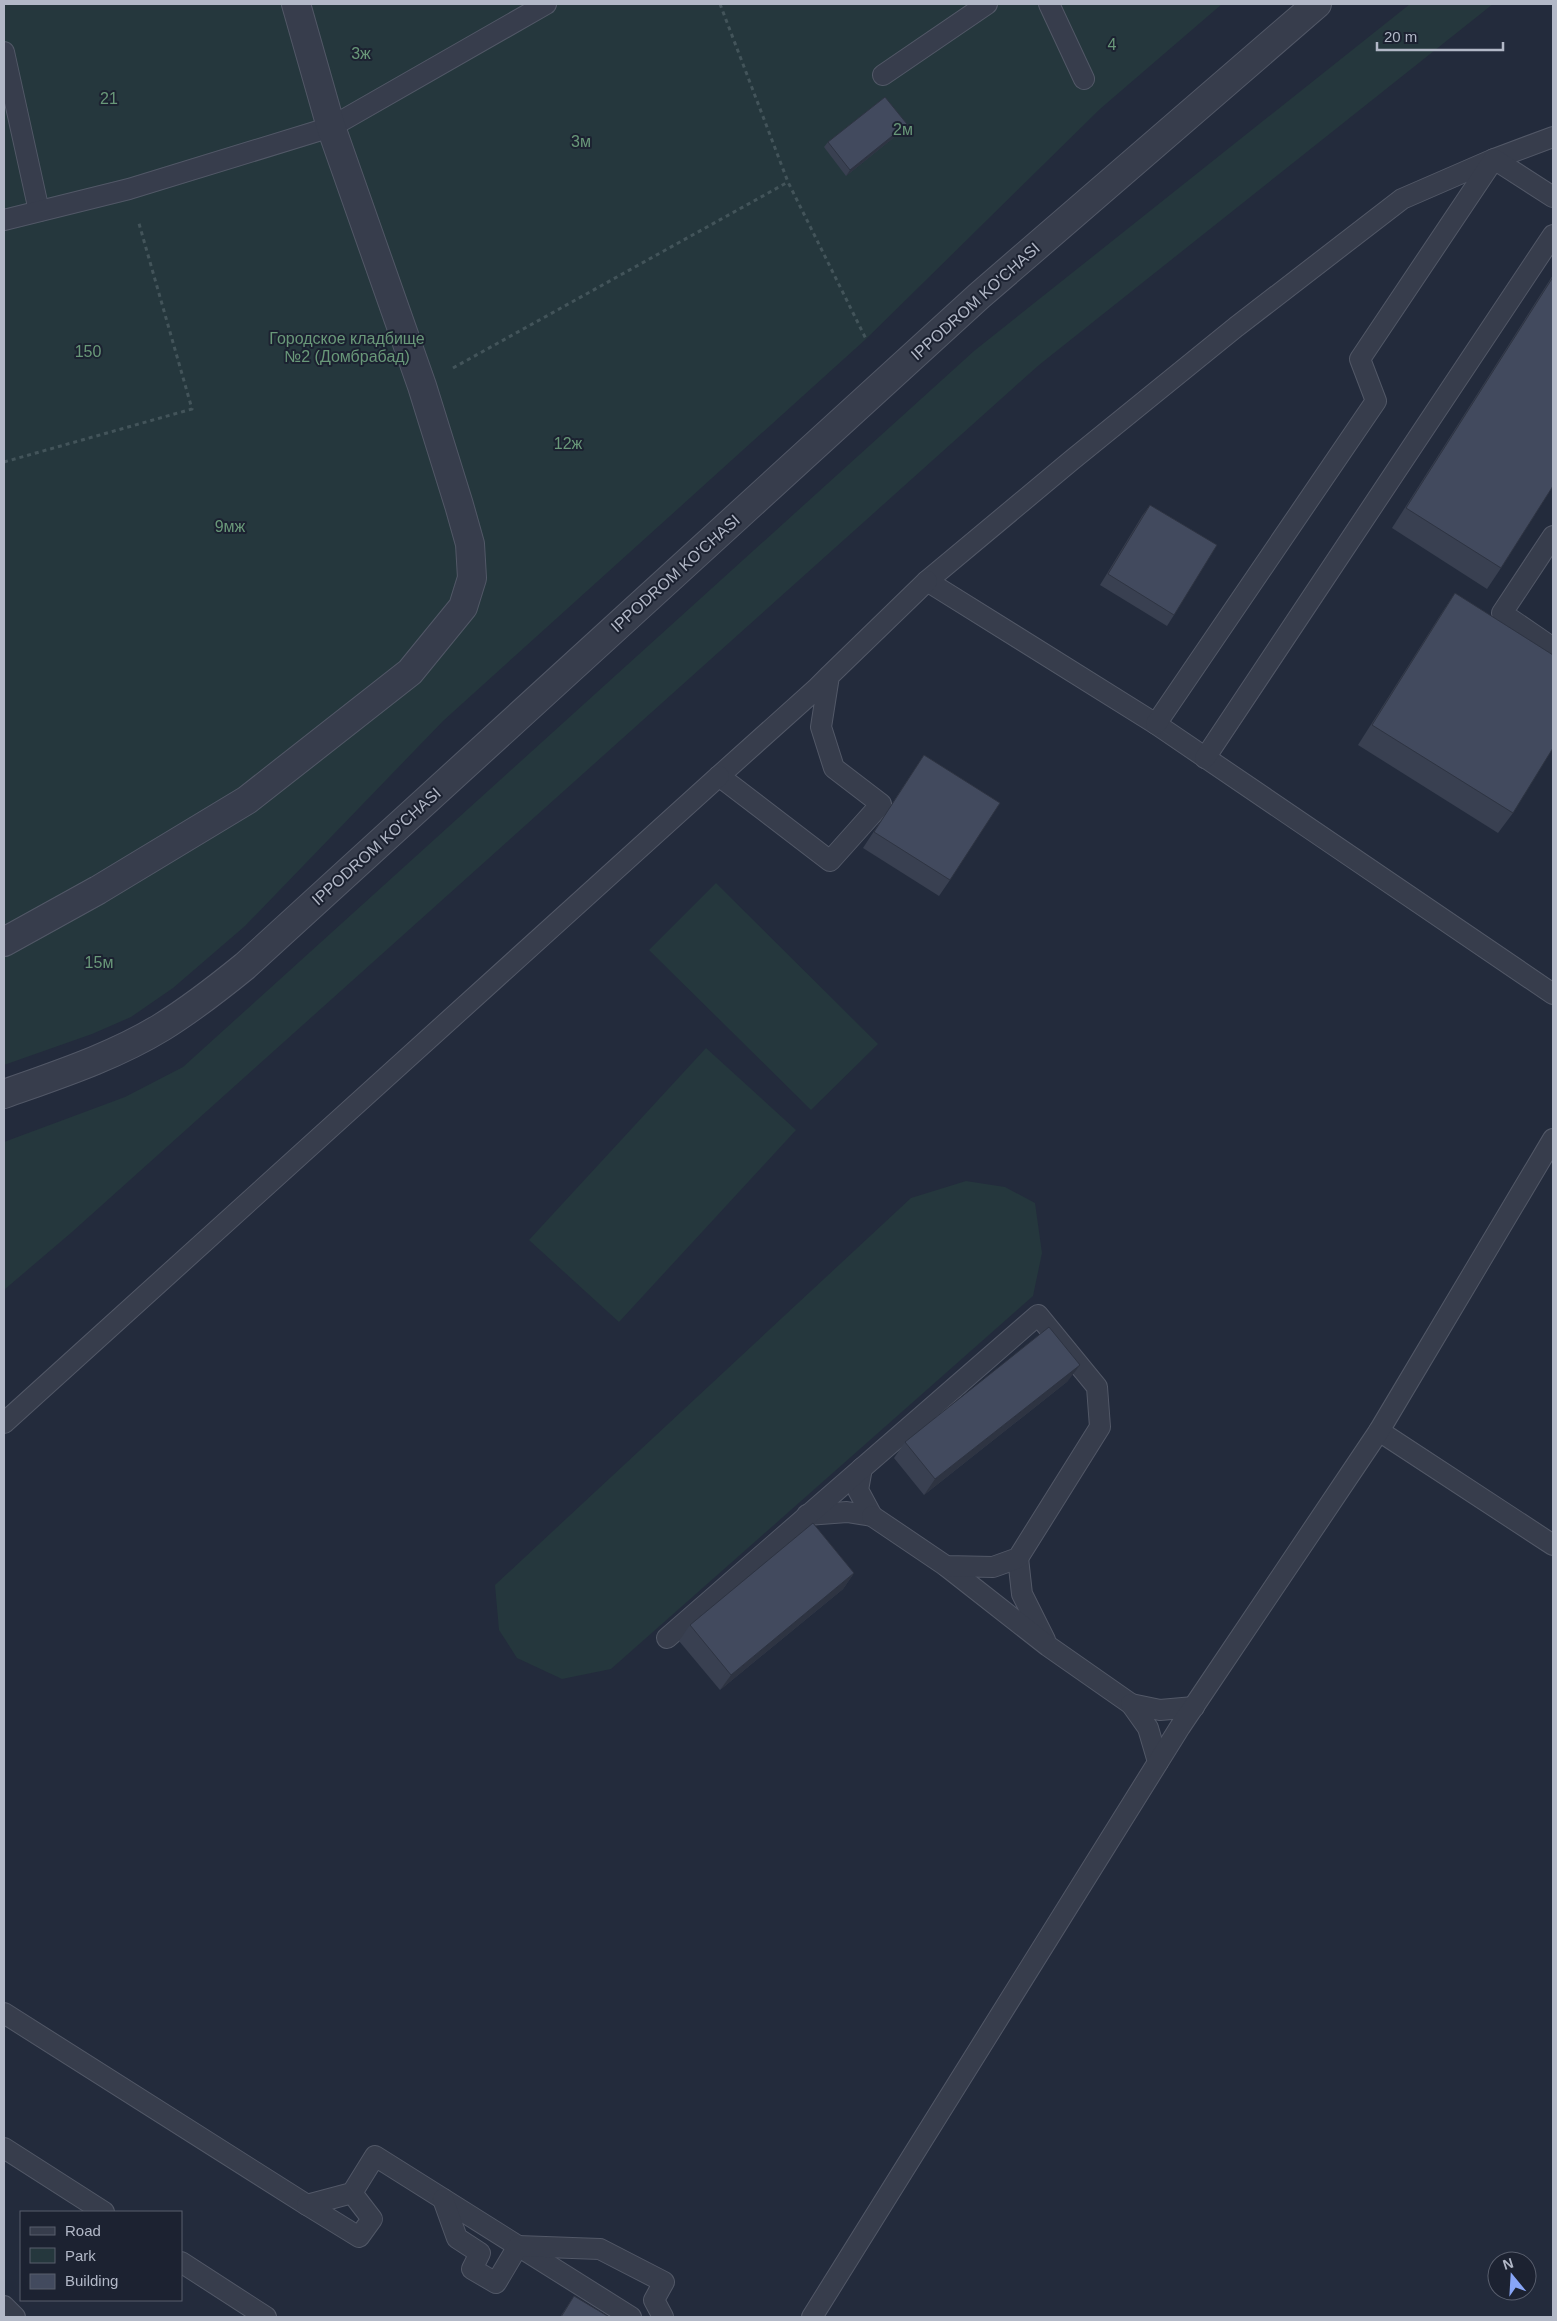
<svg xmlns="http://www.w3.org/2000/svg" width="1557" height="2321" font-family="Arial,sans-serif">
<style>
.green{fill:#25373d}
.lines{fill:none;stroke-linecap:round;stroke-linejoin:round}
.lane-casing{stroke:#525867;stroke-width:22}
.street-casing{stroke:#525867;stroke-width:30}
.path{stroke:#43545a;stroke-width:3;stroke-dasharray:4 4;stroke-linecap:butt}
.lane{stroke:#373d4c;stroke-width:20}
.street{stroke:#373d4c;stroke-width:28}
.wall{fill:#394051}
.shaded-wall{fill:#2e3442}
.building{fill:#424a5e;stroke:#2e3442}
.labels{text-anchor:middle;stroke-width:4;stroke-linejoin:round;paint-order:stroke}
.park-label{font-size:16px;fill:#699879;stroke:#1c2231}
.street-label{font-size:16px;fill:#b2b8c7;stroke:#1c2231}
</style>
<rect width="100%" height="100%" fill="#232b3c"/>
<g class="green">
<path d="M4,4h1218l-122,105 -234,230 -423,382 -198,205 -72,62 -42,29 -39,17 -88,31z"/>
<path d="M1410,4h83l-454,361 -967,867 -68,58v-148l121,-45 58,-30 791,-716z"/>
<path d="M716,883l162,161 -67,66 -162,-160z"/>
<path d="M706,1048l90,82 -177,192 -90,-82z"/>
<path d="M966,1181l39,6 30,16 7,50 -9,43 -422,373 -49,10 -45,-21 -18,-28 -4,-45 416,-387z"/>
</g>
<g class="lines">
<defs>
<g id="lane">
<path d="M1049,4l35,75"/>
<path d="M4,52l35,159"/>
<path d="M883,75l104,-71"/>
<path d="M1553,137l-59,22 -92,40 -166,128 -164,133 -145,121 229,143 397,270"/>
<path d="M4,220l125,-31 202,-62 215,-123"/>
<path d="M1553,536l-51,77 51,35"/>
<path d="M829,676l-8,51 13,41 47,36 -51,57 -111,-85 97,-87 13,-13 98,-95"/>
<path d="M1156,724l220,-323 -16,-42 134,-200 59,38"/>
<path d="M1205,758l348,-523"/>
<path d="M4,1423l715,-647"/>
<path d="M1379,1431l174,114"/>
<path d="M807,1515l40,-3 25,4 -14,-26 4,-22"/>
<path d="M1018,1558l4,36 23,46"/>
<path d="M946,1566l102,80 83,58"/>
<path d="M667,1638l371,-323 59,72 3,40 -82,131 -25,9 -47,-1 -74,-50"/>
<path d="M1158,1762l-10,-34 -17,-24 29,6 34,-3"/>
<path d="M4,2013l303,192"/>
<path d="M4,2148l100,64"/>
<path d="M352,2193l20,26 -13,18 -52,-32 45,-12 23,-37 256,161"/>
<path d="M443,2199l14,39 23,15 -8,16 24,14 22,-37 82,3 64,33 -10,18 9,17"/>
<path d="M181,2262l85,55"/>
<path d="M4,2306l11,11"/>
<path d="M812,2317l368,-590 199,-296 174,-292"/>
</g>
<g id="street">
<path d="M4,942l94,-52 149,-90 163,-128 53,-65 9,-29 -2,-34 -11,-39 -37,-119 -91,-259 -35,-123"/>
<path d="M4,1094c53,-19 109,-37 158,-67 29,-18 56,-39 83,-61l734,-670 338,-292"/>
</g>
</defs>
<use href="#lane" class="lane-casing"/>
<use href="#street" class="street-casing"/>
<g class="path">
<path d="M720,4l68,178 78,157"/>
<path d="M453,368l335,-186"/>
<path d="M4,462l188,-53 -54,-189"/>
</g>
<use href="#lane" class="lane"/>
<use href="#street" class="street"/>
</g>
<g class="wall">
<path d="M907,124l-4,6 -57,46 -22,-29 4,-5z"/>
<path d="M1553,275v211l-52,82 -14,21 -95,-61z"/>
<path d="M1150,505l24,110 -7,11 -67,-41 42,-69z"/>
<path d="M1455,593l58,220 -15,20 -140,-88 83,-131z"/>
<path d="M924,755l26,125 -11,16 -76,-48z"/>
<path d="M1068,1381l-144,114 -30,-37 11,-16z"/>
<path d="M854,1573l-11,16 -123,101 -41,-49 11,-16z"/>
<path d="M574,2296l35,21h-49z"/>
</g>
<g class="shaded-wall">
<path d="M907,124l-4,6 -57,46 4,-6z"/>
<path d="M1080,1365l-12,16 -144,114 11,-16z"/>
<path d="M854,1573l-11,16 -123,101 11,-15z"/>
</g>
<g class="building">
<path d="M885,97l22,27 -57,46 -22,-28z"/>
<path d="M1553,277v209l-52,82 -95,-60z"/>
<path d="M1150,505l67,40 -43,70 -66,-41z"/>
<path d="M1455,593l98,62v93l-40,65 -141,-88z"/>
<path d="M924,755l76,48 -50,77 -76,-48z"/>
<path d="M1049,1327l31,38 -145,114 -30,-37z"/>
<path d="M813,1523l41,50 -123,102 -41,-50z"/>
<path d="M574,2296l35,21h-48z"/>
</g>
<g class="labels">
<g class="park-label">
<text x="1112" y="50">4</text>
<text x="361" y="59">3ж</text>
<text x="109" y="104">21</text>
<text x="903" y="135">2м</text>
<text x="581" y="147">3м</text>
<text x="347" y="344">Городское кладбище<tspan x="347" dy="18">№2 (Домбрабад)</tspan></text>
<text x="88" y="357">150</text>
<text x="568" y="449">12ж</text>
<text x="230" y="532">9мж</text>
<text x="99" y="968">15м</text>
</g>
<g class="street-label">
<text transform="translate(975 301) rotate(-42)" y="6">IPPODROM KO'CHASI</text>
<text transform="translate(675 573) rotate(-42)" y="6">IPPODROM KO'CHASI</text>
<text transform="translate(376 846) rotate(-42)" y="6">IPPODROM KO'CHASI</text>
</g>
</g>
<rect width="1557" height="2321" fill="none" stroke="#b2b8c7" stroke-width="10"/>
<rect x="20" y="2211" width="162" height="90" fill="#1c2231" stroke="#585e6d"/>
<rect x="30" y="2227" width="25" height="8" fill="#373d4c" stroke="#585e6d"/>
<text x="65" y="2236" font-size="15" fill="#b2b8c7">Road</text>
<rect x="30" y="2248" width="25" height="15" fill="#25373d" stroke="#585e6d"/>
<text x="65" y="2261" font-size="15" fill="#b2b8c7">Park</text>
<rect x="30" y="2274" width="25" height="15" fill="#424a5e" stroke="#585e6d"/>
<text x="65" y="2286" font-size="15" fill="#b2b8c7">Building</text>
<g transform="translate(1512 2276) rotate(342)"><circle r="24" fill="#1c2231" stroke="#585e6d"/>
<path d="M0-4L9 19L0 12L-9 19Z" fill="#88a6f7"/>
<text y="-8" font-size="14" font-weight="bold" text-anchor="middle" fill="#b2b8c7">N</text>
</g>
<path d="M1377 42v8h126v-8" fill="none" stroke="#b2b8c7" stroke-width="2.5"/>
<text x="1384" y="42" font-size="15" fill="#b2b8c7" stroke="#1c2231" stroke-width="4" paint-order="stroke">20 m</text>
</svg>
